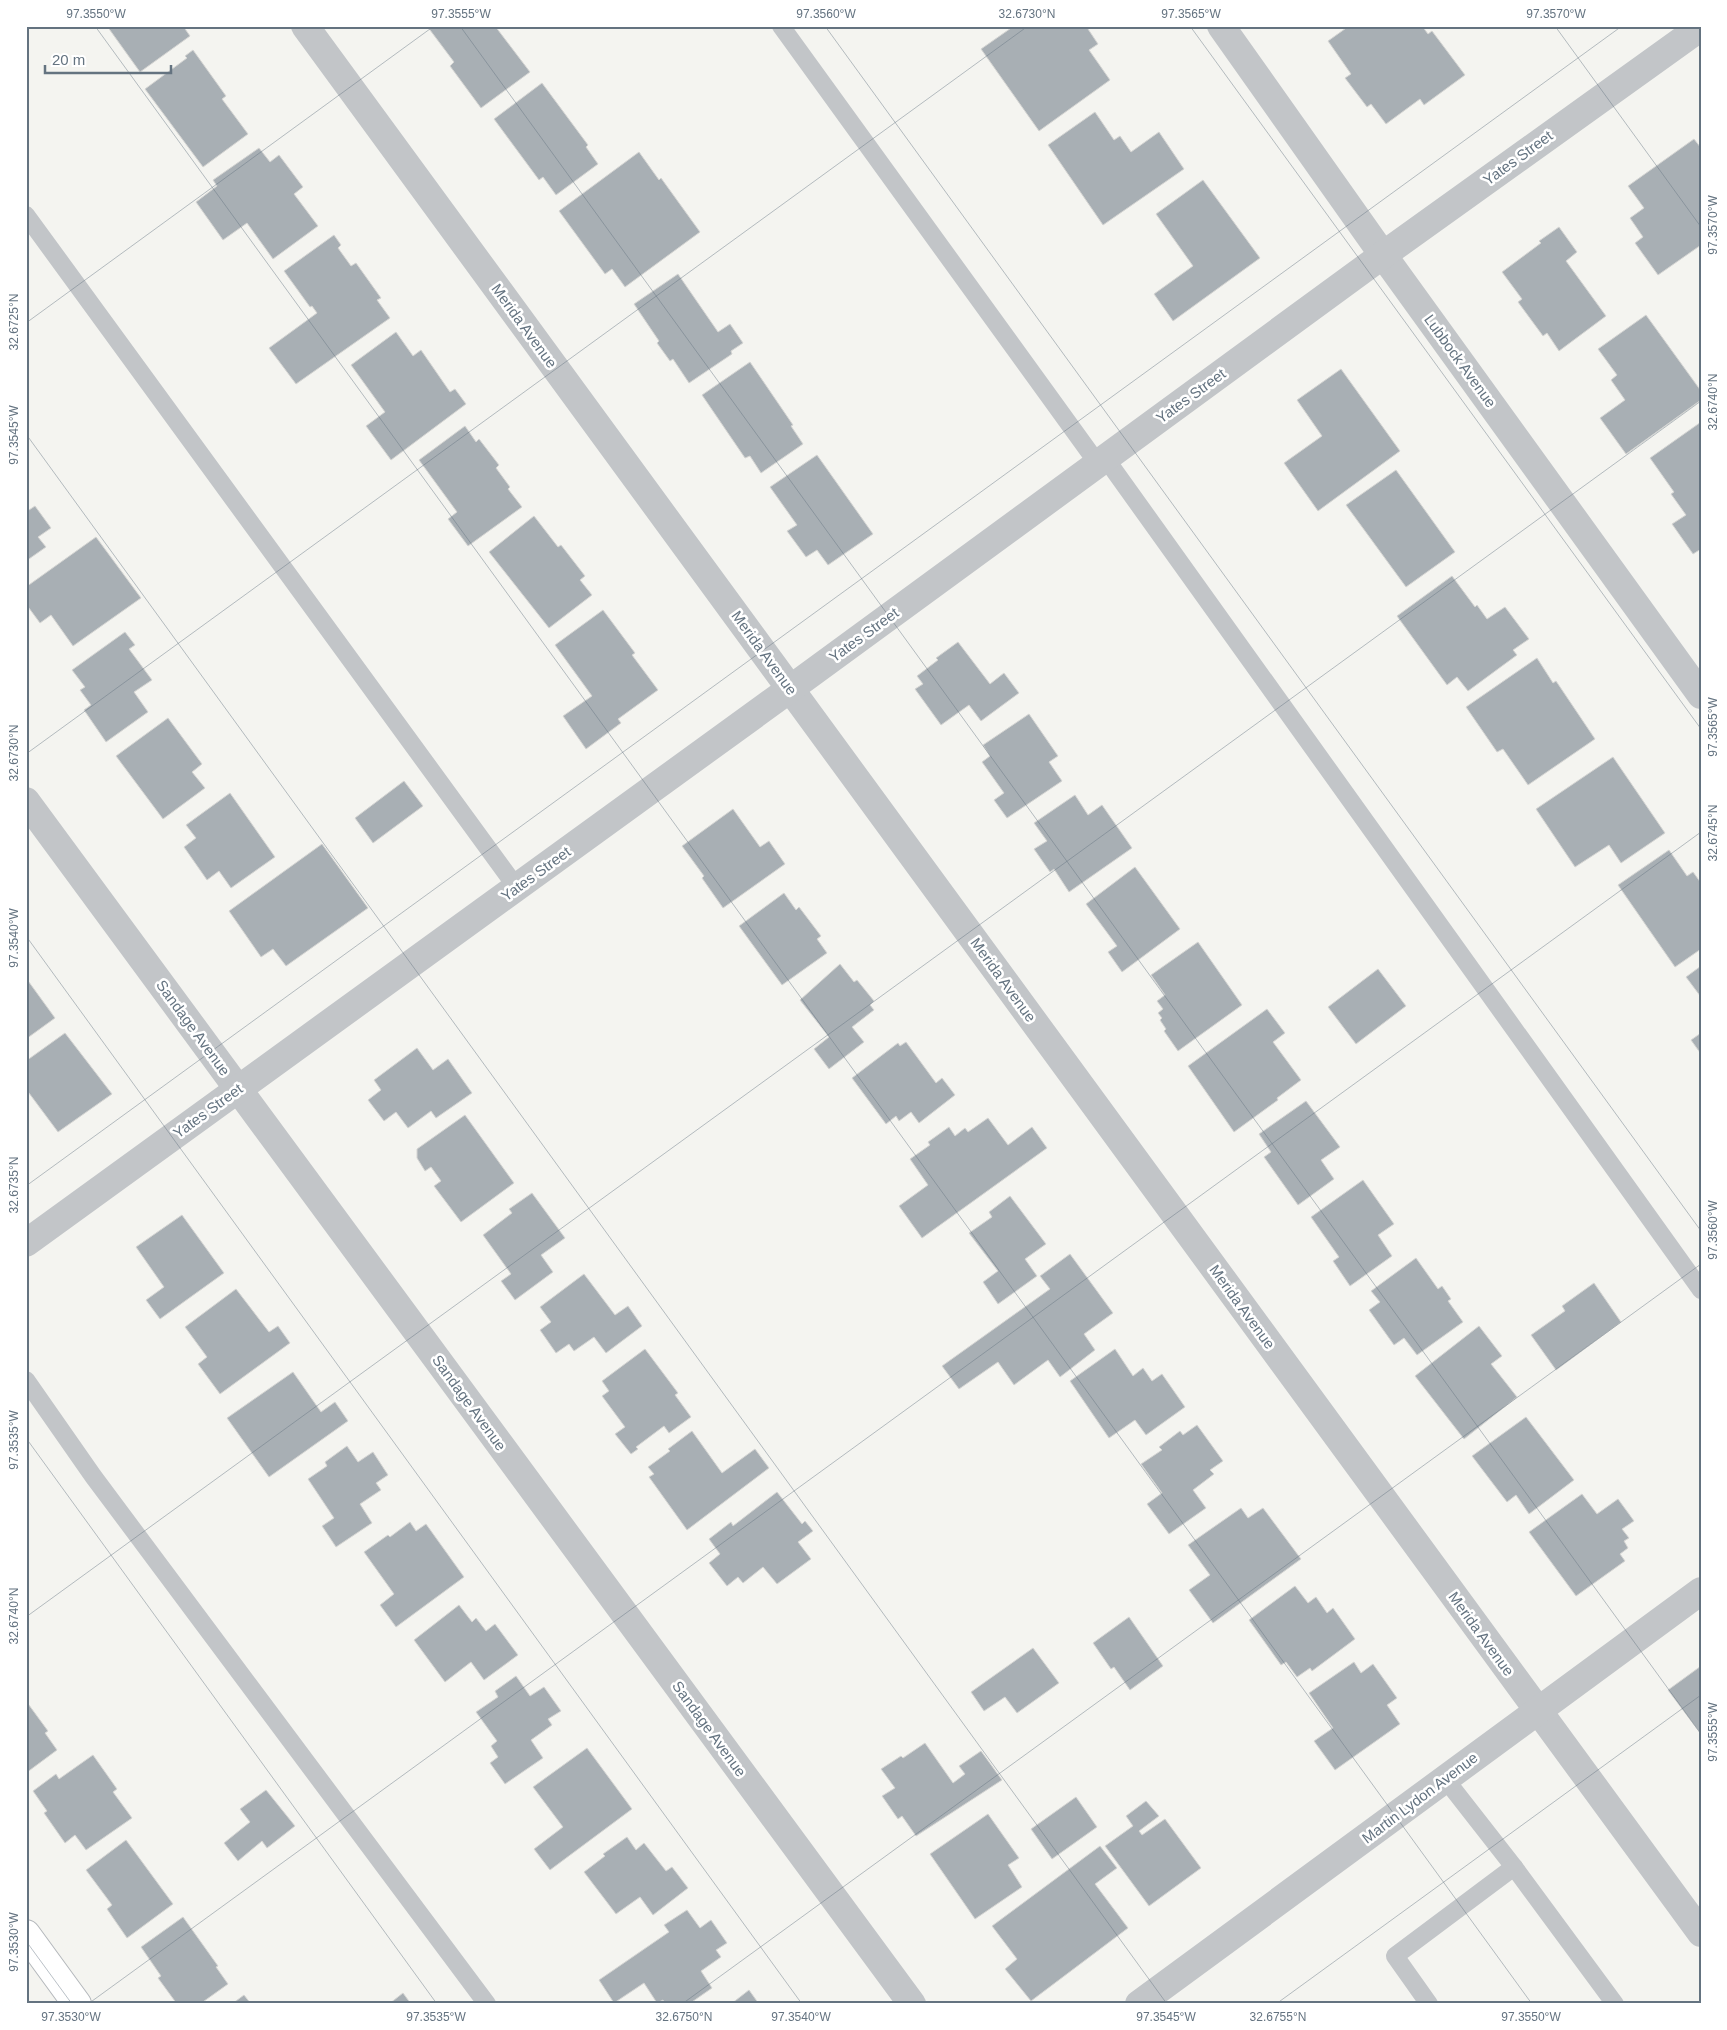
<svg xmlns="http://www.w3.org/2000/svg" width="1727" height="2030" font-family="Helvetica,sans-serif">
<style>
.building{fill:#a8afb4;stroke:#d5d5d3}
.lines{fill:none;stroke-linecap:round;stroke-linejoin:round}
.secondary-casing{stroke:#b4b8bc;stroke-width:30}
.service{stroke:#c2c5c8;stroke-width:18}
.minor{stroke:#c2c5c8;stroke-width:28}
.secondary{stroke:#fff;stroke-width:28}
.ticks{fill:none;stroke:#647380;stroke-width:1;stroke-opacity:0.45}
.labels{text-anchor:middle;stroke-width:5;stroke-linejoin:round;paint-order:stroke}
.street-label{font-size:15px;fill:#647380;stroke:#fff}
.neatline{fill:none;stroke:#647380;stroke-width:2}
.ticks-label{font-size:12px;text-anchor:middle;fill:#647380}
</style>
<rect width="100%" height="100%" fill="#f4f4f0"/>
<g class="building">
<path d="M107,26h76l7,10 -50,36z"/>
<path d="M427,26h68l35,46 -49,36 -31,-42 4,-4z"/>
<path d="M1014,26h72l12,18 -9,6 21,30 -71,51 -58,-82z"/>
<path d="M1349,26h73l6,8 4,-3 33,44 -41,30 -4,-6 -34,25 -15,-20 -4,3 -22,-29 6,-4 -23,-33z"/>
<path d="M193,50l33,46 -4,3 26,35 -45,33 -58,-78 42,-31 -2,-2z"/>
<path d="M542,83l46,62 -2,2 12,17 -42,31 -13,-18 -4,3 -45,-61z"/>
<path d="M1095,112l19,28 6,-4 11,16 28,-20 25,37 -81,56 -55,-80z"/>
<path d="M1694,139l7,9v97l-43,30 -23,-32 8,-6 -13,-19 14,-10 -16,-22z"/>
<path d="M259,148l11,14 9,-7 24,32 -9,7 24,32 -45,33 -26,-36 -24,17 -27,-38 21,-16 -4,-6z"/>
<path d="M639,152l20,28 2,-2 39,54 -75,55 -13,-18 -7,5 -46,-63z"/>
<path d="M1203,180l57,78 -87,63 -19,-27 39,-28 -37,-52z"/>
<path d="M1559,227l18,25 -11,9 40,55 -47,35 -12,-18 -4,3 -25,-34 4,-3 -20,-27 39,-29 -2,-2z"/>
<path d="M334,235l7,10 -3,3 13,18 5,-3 25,35 -4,2 13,18 -94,66 -27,-36 48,-35 -5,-7 -2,1 -26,-36z"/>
<path d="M678,274l40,58 12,-8 13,19 -12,8 1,3 -43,29 -16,-24 -3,2 -13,-18 2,-2 -25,-37z"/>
<path d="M1646,315l55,76v9l-75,54 -26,-36 25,-18 -14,-20 6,-5 -19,-26z"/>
<path d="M396,332l17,24 8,-6 29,42 5,-3 11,15 -75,56 -25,-34 19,-14 -34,-47z"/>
<path d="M750,362l43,63 -2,1 12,18 -42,29 -11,-17 -5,2 -43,-63z"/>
<path d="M1341,369l59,82 -82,60 -34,-48 38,-27 -25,-36z"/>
<path d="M1701,422v127l-8,5 -21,-30 14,-9 -15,-21 3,-2 -24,-34z"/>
<path d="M465,426l11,16 3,-3 20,26 -3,3 14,19 -2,2 14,18 -54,39 -20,-27 9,-7 -38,-52z"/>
<path d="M817,455l56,79 -45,31 -11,-15 -11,7 -19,-26 10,-6 -27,-38z"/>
<path d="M1396,470l59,82 -49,35 -60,-82z"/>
<path d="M35,506l16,22 -13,9 8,10 -20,14v-49z"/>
<path d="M534,516l24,31 3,-2 24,31 -5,4 12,15 -43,33 -60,-76z"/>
<path d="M96,537l45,61 -68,48 -22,-31 -11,8 -14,-19v-17z"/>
<path d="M1452,576l23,31 2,-2 10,14 18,-12 24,32 -16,11 4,5 -49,36 -11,-14 -10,8 -50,-69z"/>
<path d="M603,610l32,43 -3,2 26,35 -40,29 3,4 -35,26 -23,-33 29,-20 -37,-51z"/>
<path d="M125,632l10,13 -6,4 23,31 -18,12 14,20 -42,30 -22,-32 7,-5 -11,-15 5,-3 -13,-17z"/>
<path d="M958,642l32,42 14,-11 15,20 -38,28 -12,-16 -28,20 -26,-36 8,-5 -6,-8 21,-16 -2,-2z"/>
<path d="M1537,658l16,25 3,-2 39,58 -67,46 -25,-36 -6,3 -31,-45z"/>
<path d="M1029,714l29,42 -9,6 13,19 -55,37 -13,-18 10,-7 -22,-31 8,-6 -7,-11z"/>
<path d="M168,718l34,46 -10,8 13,16 -42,31 -47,-63z"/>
<path d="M1613,757l52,76 -44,30 -12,-18 -34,22 -39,-58z"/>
<path d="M404,781l19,25 -50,37 -18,-25z"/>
<path d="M230,793l45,64 -44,31 -12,-17 -12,9 -23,-33 12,-9 -10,-13z"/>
<path d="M1075,795l13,20 14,-10 30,43 -63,44 -15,-23 -4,3 -16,-23 13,-8 -13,-18z"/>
<path d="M733,809l27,38 9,-6 16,23 -62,44 -21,-30 2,-2 -22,-30z"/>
<path d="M322,844l46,64 -82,58 -13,-17 -12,8 -32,-46z"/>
<path d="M1669,850l18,26 6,-4 8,11v66l-26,18 -57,-82z"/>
<path d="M1135,867l45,62 -58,43 -14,-20 9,-6 -31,-42z"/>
<path d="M784,893l12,17 3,-3 22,29 -4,3 10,14 -45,32 -43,-59z"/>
<path d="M1198,942l44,63 -64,46 -14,-20 2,-2 -6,-9 2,-2 -4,-5 5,-4 -6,-8 8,-6 -14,-20z"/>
<path d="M840,964l14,18 3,-2 17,21 -4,4 4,5 -22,17 12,15 -35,27 -15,-20 15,-12 -29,-37z"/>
<path d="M1701,966v31l-15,-20z"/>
<path d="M1378,969l28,37 -50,38 -28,-37z"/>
<path d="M26,978l29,40 -29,21z"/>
<path d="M1267,1009l18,24 -12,9 28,38 -24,18 1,2 -44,32 -46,-66z"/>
<path d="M65,1033l47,61 -54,38 -32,-43v-28z"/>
<path d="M1701,1033v21l-10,-14z"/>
<path d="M906,1042l30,41 6,-5 13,17 -36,28 -8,-11 -12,9 -3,-5 -10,8 -34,-46 46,-35 2,3z"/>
<path d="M417,1048l16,22 15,-11 24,34 -36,25 -5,-7 -23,17 -12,-16 -12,9 -16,-21 13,-10 -7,-10z"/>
<path d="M1306,1101l34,46 -19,13 13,19 -36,26 -34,-48 7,-5 -12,-18z"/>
<path d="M465,1115l49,68 -53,39 -27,-36 7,-5 -10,-14 -6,4 -8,-13v-9z"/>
<path d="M988,1118l20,27 24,-18 15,21 -125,90 -23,-32 29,-21 -18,-26 20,-14 -2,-3 21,-15 6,9 10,-8 3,4z"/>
<path d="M1363,1180l31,44 -16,11 14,21 -42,30 -17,-25 6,-4 -28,-40z"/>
<path d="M532,1193l33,45 -24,17 12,17 -38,28 -14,-19 10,-7 -28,-39 29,-22 -3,-4z"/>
<path d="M1010,1196l36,48 -21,15 12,17 -39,28 -15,-22 15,-11 -29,-38 23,-16 -3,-5z"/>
<path d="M182,1215l42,58 -64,46 -14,-19 18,-13 -28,-40z"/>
<path d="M1070,1254l43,59 -29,21 11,16 -35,27 -12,-17 -34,25 -16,-23 -39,27 -17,-23 108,-77 -10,-13z"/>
<path d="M1416,1258l22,31 4,-3 9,13 -3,2 15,21 -46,33 -13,-17 -10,7 -25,-35 11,-8 -9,-11z"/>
<path d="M584,1274l31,41 13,-9 14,20 -36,27 -12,-16 -20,14 -5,-7 -13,9 -16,-23 11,-8 -11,-15z"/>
<path d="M1594,1283l27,39 -65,48 -25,-35 34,-24 -3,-5z"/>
<path d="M236,1289l33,43 9,-6 12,17 -70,51 -22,-30 9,-7 -22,-30z"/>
<path d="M1479,1326l23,30 -11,8 26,33 -53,42 -49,-63z"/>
<path d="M645,1349l33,44 -3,2 16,22 -22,16 -5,-7 -28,21 2,2 -7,5 -16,-20 10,-7 -23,-31 7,-5 -7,-10z"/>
<path d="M1115,1349l18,27 10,-8 9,13 10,-7 23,33 -39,28 -11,-15 -26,18 -39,-57z"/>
<path d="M293,1372l28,40 14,-10 13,19 -79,56 -42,-59z"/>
<path d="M1526,1417l48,63 -45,34 -13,-19 -9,7 -35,-46z"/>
<path d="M1197,1425l26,36 -13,9 4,4 -21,16 13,18 -37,26 -22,-30 15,-11 -21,-29 21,-14 -3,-3 21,-16 3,4z"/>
<path d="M692,1431l30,42 33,-24 14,19 -82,62 -38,-53 5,-3 -6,-7 22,-16 -2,-2z"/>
<path d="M347,1446l11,16 15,-10 15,23 -12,8 5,7 -21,14 12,19 -36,24 -14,-21 12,-8 -26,-39 19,-13 -2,-4z"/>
<path d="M777,1492l25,32 3,-3 8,10 -15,11 13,17 -34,25 -14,-17 -20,16 -5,-6 -11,9 -18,-23 11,-9 -11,-15 22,-17 2,4z"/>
<path d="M1582,1494l15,20 21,-15 16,22 -12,8 7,9 -5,3 4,7 -8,6 5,7 -49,35 -47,-64z"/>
<path d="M1241,1508l7,10 15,-10 38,51 -88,64 -24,-33 21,-15 -22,-30z"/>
<path d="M410,1522l6,9 10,-7 38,53 -68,50 -16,-22 14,-11 -30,-42 24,-17 2,2z"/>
<path d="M1295,1586l13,17 8,-6 11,16 6,-5 22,31 -43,32 -2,-3 -13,9 -11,-15 -5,3 -32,-45z"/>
<path d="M459,1605l13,17 4,-4 10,13 9,-7 23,31 -34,25 -13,-18 -26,20 -31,-42z"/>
<path d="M1129,1617l34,49 -33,24 -16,-23 -3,2 -18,-26z"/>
<path d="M1033,1648l26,35 -42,30 -12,-16 -21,14 -13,-19z"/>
<path d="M1354,1662l7,11 12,-9 24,34 -10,7 13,19 -65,46 -21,-29 19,-13 -24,-35z"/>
<path d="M1701,1666v68l-33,-44z"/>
<path d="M516,1676l14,20 14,-9 17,24 -13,8 4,6 -21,15 12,18 -38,26 -15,-21 8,-6 -7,-11 6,-5 -21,-29 22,-15 -3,-6z"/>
<path d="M26,1701l22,30 -3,2 12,17 -31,23z"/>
<path d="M925,1743l28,40 12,-9 -6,-8 22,-15 21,29 -86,56 -14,-20 -4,3 -16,-23 13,-8 -14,-19 20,-13 2,2z"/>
<path d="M587,1748l45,61 -82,61 -16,-21 29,-22 -30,-40z"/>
<path d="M93,1755l24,34 -4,3 19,26 -46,32 -11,-15 -10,8 -21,-30 3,-2 -14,-20 23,-17 3,5z"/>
<path d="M266,1790l29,36 -28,22 -5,-7 -24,20 -14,-18 26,-21 -10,-13z"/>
<path d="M1076,1797l21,30 -45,32 -21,-30z"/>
<path d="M1146,1801l13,15 -20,15 3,4 23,-16 36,49 -52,38 -44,-60 28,-20 -7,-10z"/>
<path d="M988,1814l31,44 -11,7 14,22 -47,32 -45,-65z"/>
<path d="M627,1837l9,13 8,-7 22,28 6,-4 16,21 -35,27 -13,-18 -24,17 -32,-42 21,-16 -2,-2z"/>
<path d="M126,1840l47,64 -46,34 -20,-29 5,-4 -26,-35z"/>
<path d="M1100,1846l17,22 -22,16 33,44 -97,73 -26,-32 12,-10 -25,-33z"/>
<path d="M687,1910l13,18 11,-8 16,23 -11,7 5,7 -20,14 11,17 -23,16h-24l-2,-4 -6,3 -13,-20 -30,20 -15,-23 70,-48 -5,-7z"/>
<path d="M183,1917l35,49 -2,1 12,17 -28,20h-23l-19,-26 3,-2 -20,-29z"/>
<path d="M749,1990l10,14h-28z"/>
<path d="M403,1993l8,11h-22z"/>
<path d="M244,1995l7,9h-19z"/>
</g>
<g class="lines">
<defs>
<path id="secondary" d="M26,1934l51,70"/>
</defs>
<use href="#secondary" class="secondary-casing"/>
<g class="service">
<path d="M781,26l317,438"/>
<path d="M26,215l491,673"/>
<path d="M1106,459l595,831"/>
<path d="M26,1380l67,96 394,528"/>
<path d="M1446,1780l68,87 101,137"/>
<path d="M1429,2004l-34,-48 119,-89"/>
</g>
<g class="minor">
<path d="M305,26l1396,1907"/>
<path d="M1221,26l162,229 318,440"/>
<path d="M26,801l886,1203"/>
<path d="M26,1243l764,-554 593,-434 318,-228"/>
<path d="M1139,2004l562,-413"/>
</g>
<use href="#secondary" class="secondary"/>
</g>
<path class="ticks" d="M95,26l1437,1978M460,26l1241,1708M825,26l876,1205M1190,26l511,703M1555,26l146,201M26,323l408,-297M26,434l1141,1570M26,754l1002,-728M26,936l776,1068M26,1186l1596,-1160M26,1438l411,566M26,1617l1675,-1216M26,1941l46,63M88,2004l1613,-1172M682,2004l1019,-740M1276,2004l425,-309"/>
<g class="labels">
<g class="street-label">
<text transform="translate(1518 158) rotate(-36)" y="5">Yates Street</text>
<text transform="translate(524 326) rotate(54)" y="5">Merida Avenue</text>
<text transform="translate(1460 361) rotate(54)" y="5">Lubbock Avenue</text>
<text transform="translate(1191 396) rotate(-36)" y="5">Yates Street</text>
<text transform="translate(864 635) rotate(-36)" y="5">Yates Street</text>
<text transform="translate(764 653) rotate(54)" y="5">Merida Avenue</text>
<text transform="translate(536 874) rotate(-36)" y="5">Yates Street</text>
<text transform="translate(1003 980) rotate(54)" y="5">Merida Avenue</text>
<text transform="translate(193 1028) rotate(54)" y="5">Sandage Avenue</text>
<text transform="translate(208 1111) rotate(-36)" y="5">Yates Street</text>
<text transform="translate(1242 1307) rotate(54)" y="5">Merida Avenue</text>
<text transform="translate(469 1403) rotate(54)" y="5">Sandage Avenue</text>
<text transform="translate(1481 1634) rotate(54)" y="5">Merida Avenue</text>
<text transform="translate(709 1729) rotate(54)" y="5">Sandage Avenue</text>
<text transform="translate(1420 1798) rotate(-37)" y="5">Martin Lydon Avenue</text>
</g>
</g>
<rect width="1727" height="2030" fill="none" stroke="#ffffff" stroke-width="55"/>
<path d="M45 65v8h126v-8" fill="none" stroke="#647380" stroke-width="2.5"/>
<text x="52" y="65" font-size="15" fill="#647380" stroke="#ffffff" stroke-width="4" paint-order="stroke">20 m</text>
<rect x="28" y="28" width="1672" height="1974" class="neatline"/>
<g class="ticks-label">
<text x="96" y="18">97.3550°W</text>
<text x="461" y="18">97.3555°W</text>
<text x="826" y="18">97.3560°W</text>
<text x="1027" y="18">32.6730°N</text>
<text x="1191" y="18">97.3565°W</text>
<text x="1556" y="18">97.3570°W</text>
<text transform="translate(1713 225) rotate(-90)" y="4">97.3570°W</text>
<text transform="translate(14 322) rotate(-90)" y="4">32.6725°N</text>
<text transform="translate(1713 402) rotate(-90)" y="4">32.6740°N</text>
<text transform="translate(14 435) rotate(-90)" y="4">97.3545°W</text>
<text transform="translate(1713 727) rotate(-90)" y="4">97.3565°W</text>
<text transform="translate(14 753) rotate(-90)" y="4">32.6730°N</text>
<text transform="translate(1713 833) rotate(-90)" y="4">32.6745°N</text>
<text transform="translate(14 938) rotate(-90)" y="4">97.3540°W</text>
<text transform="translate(14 1185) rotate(-90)" y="4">32.6735°N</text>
<text transform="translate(1713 1230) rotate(-90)" y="4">97.3560°W</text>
<text transform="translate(14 1440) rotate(-90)" y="4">97.3535°W</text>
<text transform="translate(14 1616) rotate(-90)" y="4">32.6740°N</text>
<text transform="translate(1713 1732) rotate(-90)" y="4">97.3555°W</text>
<text transform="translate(14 1942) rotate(-90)" y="4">97.3530°W</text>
<text x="71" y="2021">97.3530°W</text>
<text x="436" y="2021">97.3535°W</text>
<text x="684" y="2021">32.6750°N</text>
<text x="801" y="2021">97.3540°W</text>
<text x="1166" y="2021">97.3545°W</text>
<text x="1278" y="2021">32.6755°N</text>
<text x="1531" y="2021">97.3550°W</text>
</g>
</svg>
